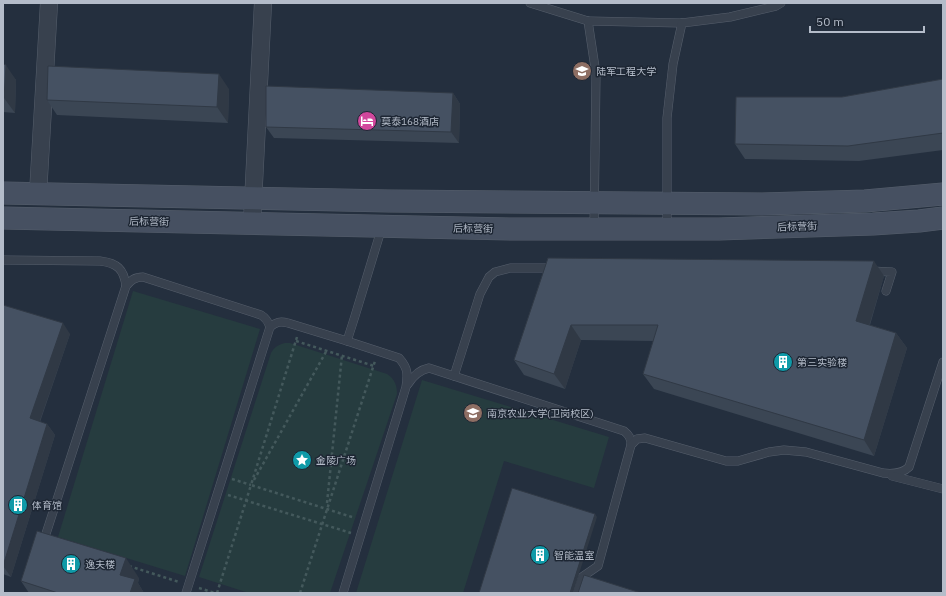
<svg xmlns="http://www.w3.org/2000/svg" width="946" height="596" font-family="'IBM Plex Sans','Noto Sans SC',sans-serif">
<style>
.green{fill:#263c3f}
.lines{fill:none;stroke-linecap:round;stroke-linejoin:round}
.lane-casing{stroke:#565f6c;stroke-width:9}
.street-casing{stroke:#565f6c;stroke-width:18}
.secondary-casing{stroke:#565f6c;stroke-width:23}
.path{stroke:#44595c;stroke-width:2.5;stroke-dasharray:3 3;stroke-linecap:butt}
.lane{stroke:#38414e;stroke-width:8}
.street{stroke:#38414e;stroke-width:17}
.secondary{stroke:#465061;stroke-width:22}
.wall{fill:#3b4654}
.shaded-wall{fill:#303945}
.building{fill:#455162;stroke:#303945}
.labels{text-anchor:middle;stroke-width:3;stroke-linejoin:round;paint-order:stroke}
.poi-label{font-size:10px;fill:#b4bcc9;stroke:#1d2633;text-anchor:start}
.street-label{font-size:10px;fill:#b4bcc9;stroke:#1d2633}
</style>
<rect width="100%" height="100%" fill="#242f3e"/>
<g class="green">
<path d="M133,291l127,38 -75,247 -127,-39z"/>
<path d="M285,343h5l97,31c8,5 10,12 10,20l-67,199h-81l-50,-16 72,-224c3,-6 7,-8 14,-10z"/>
<path d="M422,380l187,57 -15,51 -90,-27 -41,132h-107z"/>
</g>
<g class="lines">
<defs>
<g id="lane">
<path d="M530,3l58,18 8,53 -2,155"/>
<path d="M588,21l94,2"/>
<path d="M667,228v-110l6,-54 9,-41 48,-6 46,-11 5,-3"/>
<path d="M3,260l97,1c17,2 24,8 26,25"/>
<path d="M871,271l21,1 -6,19"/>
<path d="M347,341l8,-25 27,-89"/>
<path d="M454,376l26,-82 9,-17 6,-5 15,-4h44"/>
<path d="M408,384c5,-8 11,-14 21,-16l195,63c5,4 7,7 7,14l-33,121 -16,11 -5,16"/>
<path d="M631,445l6,-6 8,-1 81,23h12l31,-9 15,-2 22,2 77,21c9,1 19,1 26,-6l34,-105"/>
<path d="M892,476l51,13"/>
<path d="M43,543l83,-257c5,-6 9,-9 17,-9l118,38c5,3 7,6 9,12"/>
<path d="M186,593l84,-266c6,-5 10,-6 18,-4l59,18 52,17c9,10 9,16 7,29l-63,206"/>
</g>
<g id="street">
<path d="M38,194l11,-191"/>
<path d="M252,223l11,-220"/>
</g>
<g id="secondary">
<path d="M3,193l386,8 373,3 103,-3 78,-7"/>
<path d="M3,218l508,11h208l154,-5 46,-3 24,-3"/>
</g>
</defs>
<use href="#lane" class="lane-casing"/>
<use href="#street" class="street-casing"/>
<use href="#secondary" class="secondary-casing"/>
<g class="path">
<path d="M297,337l-46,148 104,33"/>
<path d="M296,341l78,25"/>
<path d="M232,479l19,6"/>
<path d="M254,480l73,-130"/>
<path d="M228,495l123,38"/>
<path d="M327,503l15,-148"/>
<path d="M129,566l50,16"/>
<path d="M199,588l16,5"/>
<path d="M217,593l34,-108"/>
<path d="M300,593l75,-232"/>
</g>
<use href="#lane" class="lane"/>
<use href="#street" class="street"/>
<use href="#secondary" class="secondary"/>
</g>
<g class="wall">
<path d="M3,64l13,16 -1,33 -12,-1z"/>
<path d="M943,79v71l-84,11 -114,-2 -10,-15 107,-47z"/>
<path d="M229,89l-1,34 -171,-8 -10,-15z"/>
<path d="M453,93l7,11 -1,39 -185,-5 -8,-11z"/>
<path d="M548,258l336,18 -14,49 26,8 11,15 -33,108 -220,-67 -11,-15 11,-33 -73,-1 -16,49 -41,-14 -10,-15z"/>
<path d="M3,305l67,29 -30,88 7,2 8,11 -44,142 -8,-3z"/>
<path d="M139,578l-1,5 6,10h-115l-8,-12z"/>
</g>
<g class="shaded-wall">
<path d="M6,65l10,15 -1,33 -11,-15z"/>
<path d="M219,74l10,15 -1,34 -11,-16z"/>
<path d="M453,93l7,11 -1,39 -8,-11z"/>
<path d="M874,261l10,15 -18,60 -10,-15z"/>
<path d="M63,323l7,11 -33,95 -7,-11z"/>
<path d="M571,325l10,15 -16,49 -11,-15z"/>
<path d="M896,333l11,15 -33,108 -10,-16z"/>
<path d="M47,424l8,11 -44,142 -8,-11z"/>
<path d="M595,514l2,3 -24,76h-3z"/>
<path d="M126,558l13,20 -1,5 6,10h-14l-10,-18z"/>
</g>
<g class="building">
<path d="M3,64l3,1 -2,33h-1z"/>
<path d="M48,66l171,8 -2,33 -170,-7z"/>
<path d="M943,79v54l-95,13 -113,-2 1,-47h106z"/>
<path d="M266,86l187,7 -2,39 -185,-5z"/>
<path d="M548,258l326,3 -18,60 40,12 -32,107 -221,-66 15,-49h-87l-17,49 -40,-14z"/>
<path d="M3,305l60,18 -33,95 17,6 -44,142z"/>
<path d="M512,488l83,26 -25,79h-91z"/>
<path d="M37,531l89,27 -6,17 15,4 -5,14h-72l-37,-12z"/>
<path d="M584,575l57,18h-63z"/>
</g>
<defs>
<symbol id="university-disc" viewBox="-11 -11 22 22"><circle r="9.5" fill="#8d6e63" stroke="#1d2633"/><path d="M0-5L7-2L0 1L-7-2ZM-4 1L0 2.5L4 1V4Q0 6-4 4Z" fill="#fff"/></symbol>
<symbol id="hotel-disc" viewBox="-11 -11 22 22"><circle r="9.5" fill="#d1479c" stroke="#1d2633"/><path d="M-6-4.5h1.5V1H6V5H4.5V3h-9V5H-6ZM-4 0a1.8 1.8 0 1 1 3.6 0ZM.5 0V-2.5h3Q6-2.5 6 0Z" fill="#fff"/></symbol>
<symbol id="building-disc" viewBox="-11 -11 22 22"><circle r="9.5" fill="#0f9aa8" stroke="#1d2633"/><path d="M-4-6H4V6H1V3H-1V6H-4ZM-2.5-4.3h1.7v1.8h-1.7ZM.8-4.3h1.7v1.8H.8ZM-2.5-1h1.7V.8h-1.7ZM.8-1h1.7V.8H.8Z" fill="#fff"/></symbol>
<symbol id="sight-disc" viewBox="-11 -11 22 22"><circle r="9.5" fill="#0f9aa8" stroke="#1d2633"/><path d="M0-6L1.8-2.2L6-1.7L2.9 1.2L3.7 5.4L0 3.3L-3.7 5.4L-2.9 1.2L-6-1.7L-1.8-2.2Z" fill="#fff"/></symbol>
</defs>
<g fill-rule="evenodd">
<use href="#university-disc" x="571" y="60" width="22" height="22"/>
<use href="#hotel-disc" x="356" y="110" width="22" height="22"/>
<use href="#building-disc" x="772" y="351" width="22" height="22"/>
<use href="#university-disc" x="462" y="402" width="22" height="22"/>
<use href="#sight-disc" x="291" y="449" width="22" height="22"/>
<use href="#building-disc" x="7" y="494" width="22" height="22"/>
<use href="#building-disc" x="529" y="544" width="22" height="22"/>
<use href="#building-disc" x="60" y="553" width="22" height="22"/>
</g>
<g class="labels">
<g class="poi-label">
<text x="596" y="75">陆军工程大学</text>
<text x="381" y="125">莫泰168酒店</text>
<text x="797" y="366">第三实验楼</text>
<text x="487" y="417">南京农业大学(卫岗校区)</text>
<text x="316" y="464">金陵广场</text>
<text x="32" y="509">体育馆</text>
<text x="554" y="559">智能温室</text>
<text x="85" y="568">逸夫楼</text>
</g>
<g class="street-label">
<text transform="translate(149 221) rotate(1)" y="4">后标营街</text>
<text transform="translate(797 226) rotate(-2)" y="4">后标营街</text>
<text transform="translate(473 228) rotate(1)" y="4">后标营街</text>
</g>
</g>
<rect width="946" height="596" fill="none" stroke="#b4bcc9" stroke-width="8"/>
<path d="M810 26v6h114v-6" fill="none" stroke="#b4bcc9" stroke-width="2"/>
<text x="816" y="26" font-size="12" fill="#b4bcc9" stroke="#1d2633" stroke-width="3" paint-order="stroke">50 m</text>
</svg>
